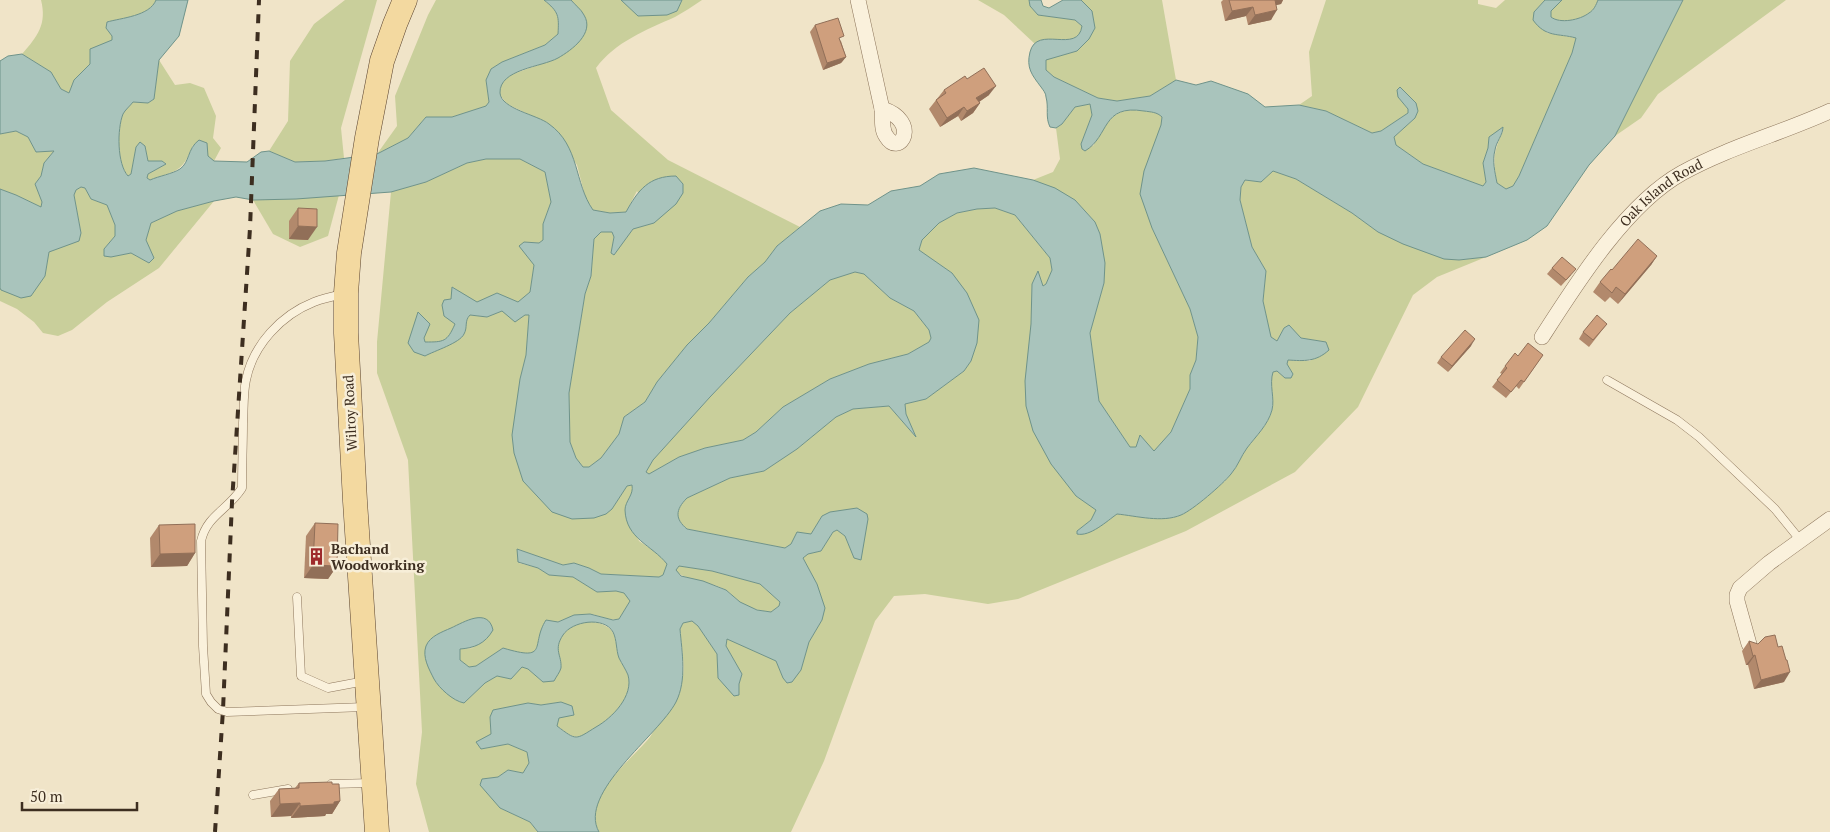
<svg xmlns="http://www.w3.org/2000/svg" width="1830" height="832" font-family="'PT Serif',serif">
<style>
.green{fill:#c9cf9b}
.water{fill:#a9c4bc;stroke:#6f938a;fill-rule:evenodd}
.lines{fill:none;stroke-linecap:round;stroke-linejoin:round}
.service-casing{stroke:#8d765c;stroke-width:9}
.minor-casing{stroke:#8d765c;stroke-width:16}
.primary-casing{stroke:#5b4430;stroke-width:25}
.service{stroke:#faf1dc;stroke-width:8}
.minor{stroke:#faf1dc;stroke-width:15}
.primary{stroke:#f3d9a0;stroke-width:24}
.rail{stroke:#3d2e20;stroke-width:4;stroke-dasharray:9 9;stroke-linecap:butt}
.wall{fill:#b2896c}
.shaded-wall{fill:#916f58}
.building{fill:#cf9f7d;stroke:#916f58}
.labels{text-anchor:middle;stroke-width:5;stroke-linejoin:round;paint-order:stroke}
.street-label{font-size:14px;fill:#3d2e20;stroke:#f7eed8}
.poi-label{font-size:14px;font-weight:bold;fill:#3d2e20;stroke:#f7eed8;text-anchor:start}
</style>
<rect width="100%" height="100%" fill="#f0e4c8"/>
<g class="green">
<path d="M41,0h115c-6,16 -35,18 -49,22l-1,6 6,8v4l-21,24 -17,16 -5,13 -8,-4 -10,-17 -29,-18c16,-18 25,-30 19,-54z"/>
<path d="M345,0h32l-36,128 3,30 -19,3 -30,1 -26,-11 19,-30 2,-60 24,-37z"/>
<path d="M436,0h108c15,12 15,16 14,34l-13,11 -43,17 -11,7 -5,12 3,21 -3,4 -34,11h-26l-18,21 -31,16 20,-28 -2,-30 33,-81z"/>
<path d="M571,0h50l18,16 38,-5 5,-11h20c-9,6 -18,12 -27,17 -29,13 -60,25 -79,51l15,42 57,50 132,67 -23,19 -12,16 -17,15 -39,46 -22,22 -30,37 -12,20 -21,15 -5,17 -18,24 -12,9h-6l-7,-9 -6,-16 -1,-49 16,-99 6,-18 3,-37 7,-7h11l2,5 -3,16 3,1 19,-25 21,-6 -17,-32 -11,21 -16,1 -17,-3 -7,-10 -9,-35 -28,-41 -42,-20 -7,-9v-8l5,-8 8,-5 45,-16 27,-42z"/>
<path d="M978,0h51l1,6 8,9 37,5 7,6 -1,8c-14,12 -30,0 -46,10l-31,-29z"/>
<path d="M1081,0h81l14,80 -26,16 -33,5 -19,-3 -44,-21 -8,-7 -1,-10 32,-9 18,-23 -3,-16z"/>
<path d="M1326,0h152v4l18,4 9,-8h40l-11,12 13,21 29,5 -4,15 -53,123 -6,10 -7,3 -9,-6c-4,-24 -4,-30 6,-52l-14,6 -1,11 -5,15 3,19 -3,4 -60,-22 -27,-19 -2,-8 21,-19 3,-7 -20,-14 10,12v4l-27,18 -9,2 -46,-22 -27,-6 13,-9 -3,-44z"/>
<path d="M1562,0h36c-2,5 -4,10 -9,13 -9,7 -29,11 -38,4v-6z"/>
<path d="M1683,0h103l-128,94 -17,24 -26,18z"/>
<path d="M159,60l16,25 15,-2 14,5 12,28 -3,22 8,10 -7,13 -21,-16c-11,28 -16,25 -43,35l-3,-2 1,-4 18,-10 -4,-3h-14l-3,-15 -9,1 -5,27 -3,2c-11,-12 -11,-47 -5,-62 2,-4 7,-8 10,-12l15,1 6,-4z"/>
<path d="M1090,104l2,11 -11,29 12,2c13,-23 20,-40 51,-35 6,1 13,1 18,6l-10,111 38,81 8,28 -2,23 -6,15v14l-19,43 -17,20 -14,-16 -4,12 -6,-1 -31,-46 -9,-68 14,-50 -4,-49 -5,-12 -20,-22 -42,-20 20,-8 7,-13 -4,-31 6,-4 13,-17z"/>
<path d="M16,131l12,6 8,15 18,-1 -10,12 -3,13 -6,8 7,18 -1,5 -25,-12 -16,-6v-55z"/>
<path d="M486,159h34l25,13 6,30 -8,22v16l-4,3 -15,-1 10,23 -4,27 -12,11 -21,-10 -20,10 -22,21 -5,12 -9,6h-16l-1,-4 -10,14 50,-18 3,-15 3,-4 17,2 15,-6 27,4 -3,40 -6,24 92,130 15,-23 5,-1 1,6 -8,18 14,32 21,14 7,9 -4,11 -4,2 -58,-3 -12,-6 -15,-5 -11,2 -46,-16 2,14 19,5 11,7 24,2 24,15 19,-1 9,2 5,8 -11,18c-11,2 -21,-5 -31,-5 -16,0 -31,9 -46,13 -1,6 -1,15 -4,21 -7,11 -26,3 -35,0l-27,18 -7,1 -9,-7v-11l14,-1 -41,-11 31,66 21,-20 12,-7 14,3 11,-12 6,2 15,13 18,-14c-1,-5 -4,-13 -4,-19 3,-25 36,-35 53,-20 6,5 6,18 8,25 2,8 7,14 10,21 6,20 -14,40 -28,50 -22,14 -22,17 -43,1l4,-24 -20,3 -13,-2 -38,14 1,17 -10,15 27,-5 19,8 2,11 -6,10 -15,-3 -10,7 -16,2 18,29 30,14 8,10h-109l-13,-48 6,-52 -14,-272 -31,-87v-31l14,-150 35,-10 41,-19z"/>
<path d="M1273,171l23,8 56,34 26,19 81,28 27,-3 -49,20 -24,18 -55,112 -63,65 -109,59 -168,68 -30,5 -63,-10 -31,2 -19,25 -51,140 -33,71h-192c-19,-35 33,-72 51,-95 5,-7 32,-55 33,-62 2,-10 -2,-34 -3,-46l3,-6 9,-2 6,5 19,28 1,24 21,17v-11l3,-10 -16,-28 1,-8 49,23 7,17 18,-8 8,-28 13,-22 -5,-36 -14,-26 4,-4 14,-3 12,-19 4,-2 8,6 9,21 14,-37 -46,-4 -11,18 -26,14 -98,-19c-12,-10 -12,-19 0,-31l43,-20 34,-7 33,-22 39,-32 17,-8 36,-3 26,30 -9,-22 -1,-10 21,-5 38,-28 7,-10 -19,-88 -33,-22 3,-11 17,-17 18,-10 20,-4 18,-1 20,7 35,43 2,12 -6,14 -3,2 -11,-2 -1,40 45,172 21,14 -6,10 -14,11h14l26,-17c20,2 45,9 64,1 12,-5 42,-31 50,-41 7,-8 10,-18 16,-26 9,-12 21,-23 25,-38 3,-12 -3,-25 1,-38l4,-1 8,7 8,-4 -6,-10 1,-4 22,1 16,-19 -25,-4 -17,-10 -7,13 -6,-3 -8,-37 3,-30 -14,-24 -12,-47 1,-13 4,-7 16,2z"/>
<path d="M81,187l4,1 6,11 16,6 8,20v11l-11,13 7,8 20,-4 18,10 4,-5 -7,-18 5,-17 26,-12 37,-10 -55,67 -52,34 -35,28 -14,6 -15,-3 -9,-11 -17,-13 -17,-8v-13l21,10 24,-22 4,-24 32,-19 -7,-38 2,-5z"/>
<path d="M339,195l-11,41 -28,11 -27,-13 -20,-34z"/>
<path d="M855,272l9,2 26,24 24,13 15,19 2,8 -2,4 -21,12 -39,10 -39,15 -47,28 -27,25 -13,8 -38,8 -26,9 -30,17 -3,-2 7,-12 57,-63 80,-84 40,-33z"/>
<path d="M679,566l33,5 48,13 20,18 -1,4 -8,6c-11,-1 -21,-4 -30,-9 -5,-4 -10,-10 -15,-13 -16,-9 -37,-8 -51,-19z"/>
</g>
<g class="water">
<path d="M156,0h32l-9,36 -20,24 -5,39 -6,4 -15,-1c-3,4 -8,8 -10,12 -6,15 -6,50 5,62l3,-2 5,-27 4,-5 5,4 3,15h14l4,3 -18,10 -1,4 3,2c9,-4 22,-6 30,-11 10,-7 7,-20 19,-29l8,3 1,13 6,5 33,1 14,-10 8,-1 26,11 30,-1 52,-7 31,-16 18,-21h26l34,-11 3,-4 -3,-22 5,-11 11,-7 43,-17 13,-11c1,-18 1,-22 -14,-34h27c4,5 10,9 13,15 11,18 -12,35 -26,43 -16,9 -59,11 -58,35 1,16 38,22 49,31 31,22 25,59 44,86l17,3 16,-1c12,-22 23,-36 50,-36l7,8v9l-7,11 -22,19 -21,6 -19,26 -3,-2 3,-16 -2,-5h-11l-7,7 -3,37 -6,18 -16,99 1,49 6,16 7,9h6l12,-9 18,-24 5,-17 21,-15 12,-20 30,-37 22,-22 39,-46 17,-15 12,-16 43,-35 21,-7 27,1 23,-14 29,-5 19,-12 35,-6 59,12 22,8 20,12 20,22 5,12 5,29 -1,20 -14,50 9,68 31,46h6l4,-12 14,16 17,-19 19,-43v-14l6,-15 2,-23 -8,-28 -38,-81 -12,-34 4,-23 17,-46 1,-8c-5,-5 -11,-5 -18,-6 -43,-7 -34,25 -59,40l-3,-2 -1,-5 11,-29 -2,-11 -15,3 -13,17 -6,4 -6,-1c-5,-10 -1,-19 -4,-30 0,-4 -3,-7 -5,-10 -9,-12 -15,-19 -11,-35 7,-28 48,3 52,-26l-7,-6 -37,-5 -8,-9 -1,-6h12l2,6 6,2 14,-8h18l11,11 3,17 -6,11 -12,12 -31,9v10l8,7 44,21 19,3 33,-5 26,-16 20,5 15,-4 37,13 17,13 34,-2 27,6 46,22 9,-2 27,-18v-4l-10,-12 -1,-7 3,-3 16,16 2,8 -3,7 -21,19 2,8 27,19 60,22 3,-4 -3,-19 5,-15 1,-11 14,-10c0,8 -7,15 -8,23 -3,11 0,22 2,33l9,6 7,-3 6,-10 53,-123 4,-15c-18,-5 -30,0 -43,-18l1,-8 11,-12h17l-11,11v6c9,7 29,3 38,-4 5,-3 7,-8 9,-13h85l-68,136 -26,29 -42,61 -20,14 -41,17 -27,3 -15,-1 -41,-15 -25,-12 -26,-19 -56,-34 -23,-8 -12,11 -16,-2 -4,7 -1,13 12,47 14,24 -3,30 8,36 6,4 7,-13 5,-3 12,13 25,4 3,8c-13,12 -25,11 -41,10l-1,4 6,10 -2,4h-6l-8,-7 -4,1c-4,13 2,26 -1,38 -4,15 -16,26 -25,38 -6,8 -9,18 -16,26 -8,10 -38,36 -50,41 -19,8 -44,1 -64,-1 -10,7 -27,23 -40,20v-3l14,-11 5,-10 -20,-14 -25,-32 -18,-33 -7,-25 -1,-25 6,-57 1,-40 6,-13 5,15 3,-2 6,-14 -2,-12 -35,-43 -20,-7 -18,1 -20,4 -18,10 -17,17 -3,10 33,23 15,20 12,27 -2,23 -6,18 -7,10 -38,28 -21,5 1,10 10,23 -27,-31 -36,3 -17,8 -39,32 -33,22 -34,7 -43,20c-12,12 -12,21 0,31l98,19 6,-4 6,-12 14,2 11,-18 8,-4 27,-4 10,6 1,5 -7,41 -7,-2 -9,-22 -8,-6 -4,2 -12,19 -13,3 -5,4 14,26 8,24 -3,12 -13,22 -8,28 -9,12 -5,1 -4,-5 -7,-17 -49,-22 -1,7 16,28 -3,10v11l-5,1 -16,-18 -1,-24 -19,-28 -6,-5 -9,2 -3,6c2,24 7,51 -4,73 -17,33 -99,91 -77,130h-61l-8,-10 -30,-14 -20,-23 2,-6 16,-2 10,-7 15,3 6,-10 -2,-11 -19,-8 -27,5 -5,-7 15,-8 -1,-17 3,-7 35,-7 13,2 20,-3 11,4 2,9 -15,3 -2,8c20,15 18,14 39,1 16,-9 38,-31 32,-52 -2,-5 -6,-11 -9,-17 -3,-8 -2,-18 -6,-26 -9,-16 -41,-11 -50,3 -10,15 -1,20 -2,33 -1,4 -5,9 -7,13l-11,1 -15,-13 -6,-2 -11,12 -14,-3 -12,7 -21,20c-11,-2 -25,-15 -30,-24 -5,-10 -12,-22 -8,-33 4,-10 16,-14 25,-18 13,-6 37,-21 42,2 -8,14 -19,18 -33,19v11l9,7 7,-1 27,-18c47,14 27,-3 43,-28l12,2 16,-7 16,-1 23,6 6,-1 11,-18 -6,-8 -8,-2 -19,1 -24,-15 -24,-2 -11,-7 -20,-6 -1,-13 46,16 11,-2 15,5 12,6 58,3 4,-2 4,-11c-15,-19 -41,-25 -42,-54 0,-9 9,-15 7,-25l-5,1 -15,23 -6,5 -12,4 -22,1 -20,-7 -29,-31 -9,-28 -2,-18 8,-56 6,-24 3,-40h-4l-10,7 -13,-11 -15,6 -17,-2c-6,6 -2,12 -6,19 -4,9 -30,17 -39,22l-11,-4 -6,-9 10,-31 12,12 -6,14 1,4c19,0 22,0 30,-18l-11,-8 -2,-11 2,-5 7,-1 1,-12 25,15 20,-9 21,9 12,-10 4,-27 -15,-19 5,-4 15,1 4,-3v-16l8,-22 -6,-30 -25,-13h-34l-19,4 -41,19 -35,10 -95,7 -43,1 -17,-3 -22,4 -37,10 -26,12 -5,17 8,18 -5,5 -18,-10 -20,4 -7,-1v-7l11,-13v-11l-8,-20 -16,-6 -6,-11 -4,-1 -5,3 -2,5 7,38 -2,8 -30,11 -4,24 -14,20 -10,2 -20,-8 -1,-2v-99l16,6 25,12 1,-5 -7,-18 6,-8 3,-13 10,-12 -18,1 -8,-15 -12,-6 -16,3v-73l8,-5 14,-2 29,18 10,17 8,4 5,-13 16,-16v-15l22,-9v-4l-6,-8 1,-6c14,-4 43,-6 49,-22zM855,272l9,2 26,24 24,13 15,19 2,8 -2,4 -21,12 -39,10 -39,15 -47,28 -27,25 -13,8 -38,8 -26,9 -30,17 -3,-2 7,-12 57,-63 80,-84 40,-33zM679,566l33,5 48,13 20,18 -1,4 -8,6 -14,-2 -17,-8 -14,-12 -23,-9 -22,-5 -5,-6z"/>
<path d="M621,0h61l-5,11 -10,4 -29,1z"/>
</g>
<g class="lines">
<defs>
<g id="service">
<path d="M344,294c-10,2 -20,4 -30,8 -33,13 -61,43 -68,78 -3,14 -2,29 -3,43 0,21 -1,43 -1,65 -14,22 -35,27 -41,53l2,105 3,48 5,8 7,7 9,3 138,-5"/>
<path d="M1607,380l70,40 22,17 76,72 26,32"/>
<path d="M297,597l4,79 27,12 37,-7"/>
<path d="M331,784l41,-1"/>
<path d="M253,795l35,-6"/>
</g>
<g id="minor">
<path d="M858,0l24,109"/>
<path d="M882,109c39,12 18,50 4,27 -5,-7 -3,-19 -4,-27z"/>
<path id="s1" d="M1542,337c34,-53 84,-133 140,-164 47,-26 100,-40 148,-62"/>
<path d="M1749,644l-12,-43v-6l3,-7 29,-25 61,-44"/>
</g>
<path id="primary" d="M377,832l-22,-331 -9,-168v-40l3,-40 18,-115 15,-77 13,-37 10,-24"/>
</defs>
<use href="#service" class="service-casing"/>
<use href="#minor" class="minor-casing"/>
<use href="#primary" class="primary-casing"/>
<use href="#service" class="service"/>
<use href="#minor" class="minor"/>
<use href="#primary" class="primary"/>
<path class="rail" d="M215,832l8,-122 9,-208 18,-274 9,-228"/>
</g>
<g class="wall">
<path d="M1223,0h60l-2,4 -5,1 -5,15 -23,5 -2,-9 -21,5 -4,-19z"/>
<path d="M815,25l26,16 5,16 -5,6 -18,7 -13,-38z"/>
<path d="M944,90l45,5 -10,7 1,1 -7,10 -12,8 -3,-5 -18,11 -11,-18z"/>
<path d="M298,208l10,32 -19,-1v-18z"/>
<path d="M1657,256l-6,9 -33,39 -8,-7 -5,5 -12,-10 7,-10 12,-12z"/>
<path d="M1552,268l19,7 -10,11 -14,-12z"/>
<path d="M1607,324l-18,23 -10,-8 4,-7z"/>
<path d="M1471,346l-23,26 -11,-9 4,-6z"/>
<path d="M1543,355l-24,34 -3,-3 -10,12 -14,-11 10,-13 -2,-1 5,-7 13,-10z"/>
<path d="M315,523l22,43 -9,13 -24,-1 2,-42z"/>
<path d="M159,525l36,28 -8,13 -36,1 -1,-29z"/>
<path d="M1749,641l35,41 -30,7 -6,-24h-2l-4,-14z"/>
<path d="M299,783l33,1 8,17 -8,13h-6l-1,2 -34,2v-2l-20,1 -1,-16 9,-12 16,-1z"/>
</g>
<g class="shaded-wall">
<path d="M1272,0h11l-2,4 -13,3z"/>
<path d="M1253,7l-7,9 -21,5 7,-10z"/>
<path d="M1277,10l-6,10 -23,5 7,-10z"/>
<path d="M846,57l-5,6 -18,7 4,-7z"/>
<path d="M996,86l-7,9 -19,13 6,-10z"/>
<path d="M980,103l-7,10 -12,8 6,-10z"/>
<path d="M964,107l-6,9 -18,11 7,-9z"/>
<path d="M298,226l19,1 -9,13 -19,-1z"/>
<path d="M1657,256l-6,9 -33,39 7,-10z"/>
<path d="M1475,339l-4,7 -23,26 4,-6z"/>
<path d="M195,553l-8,13 -36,1 9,-13z"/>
<path d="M313,565l24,1 -9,13 -24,-1z"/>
<path d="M1755,655l-7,10h-2l7,-9z"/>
<path d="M1790,672l-6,10 -30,7 7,-9z"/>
<path d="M340,801l-8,13h-6l-1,2 -34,2 9,-12z"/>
<path d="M300,803l-9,13 -20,1 9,-13z"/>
</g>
<g class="building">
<path d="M1229,0h46l2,10 -22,5 -2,-8 -21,4z"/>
<path d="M838,18l6,18 -5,2 7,19 -19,6 -12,-38z"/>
<path d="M984,68l12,18 -20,12 4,5 -13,8 -3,-4 -17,11 -11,-18 10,-7 -2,-3 21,-14 2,3z"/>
<path d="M298,208l19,1v18l-19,-1z"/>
<path d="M1638,239l19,17 -32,38 -9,-7 -4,6 -12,-11 11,-13 1,1z"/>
<path d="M1562,257l14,12 -10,11 -14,-12z"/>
<path d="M1597,315l10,9 -14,16 -10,-8z"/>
<path d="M1465,330l10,9 -23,27 -11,-9z"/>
<path d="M1528,343l15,12 -19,27 -3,-2 -10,12 -14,-12 10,-12 -2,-2 10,-13 3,3z"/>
<path d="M315,523l23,1 -1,42 -24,-1z"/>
<path d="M195,524v29l-35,1 -1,-29z"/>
<path d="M1775,635l3,12 4,-1 4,14h1l3,12 -29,8 -6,-25 -2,1 -4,-15 9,3 7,-7z"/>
<path d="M332,782v2h7l1,17 -6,1v2l-34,2v-3l-20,1 -1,-15 20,-1v-5z"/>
</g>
<defs>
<symbol id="building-bare" viewBox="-9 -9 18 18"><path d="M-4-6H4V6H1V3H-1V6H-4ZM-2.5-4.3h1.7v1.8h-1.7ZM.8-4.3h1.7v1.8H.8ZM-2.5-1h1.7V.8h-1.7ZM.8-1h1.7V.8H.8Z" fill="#9e2a2b" stroke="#f7eed8" stroke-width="2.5" paint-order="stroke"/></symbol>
</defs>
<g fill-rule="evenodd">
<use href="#building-bare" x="304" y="544" width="25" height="25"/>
</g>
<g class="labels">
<g class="street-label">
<text dy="5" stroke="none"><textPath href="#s1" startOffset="189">Oak Island Road</textPath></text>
<text transform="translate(350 413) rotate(-93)" y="5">Wilroy Road</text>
</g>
<g class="poi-label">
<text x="331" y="554">Bachand<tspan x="331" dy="16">Woodworking</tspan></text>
</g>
</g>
<path d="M22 802v8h115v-8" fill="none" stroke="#3d2e20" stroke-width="2.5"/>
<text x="30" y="802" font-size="15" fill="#3d2e20" stroke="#f7eed8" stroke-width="4" paint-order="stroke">50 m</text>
</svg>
